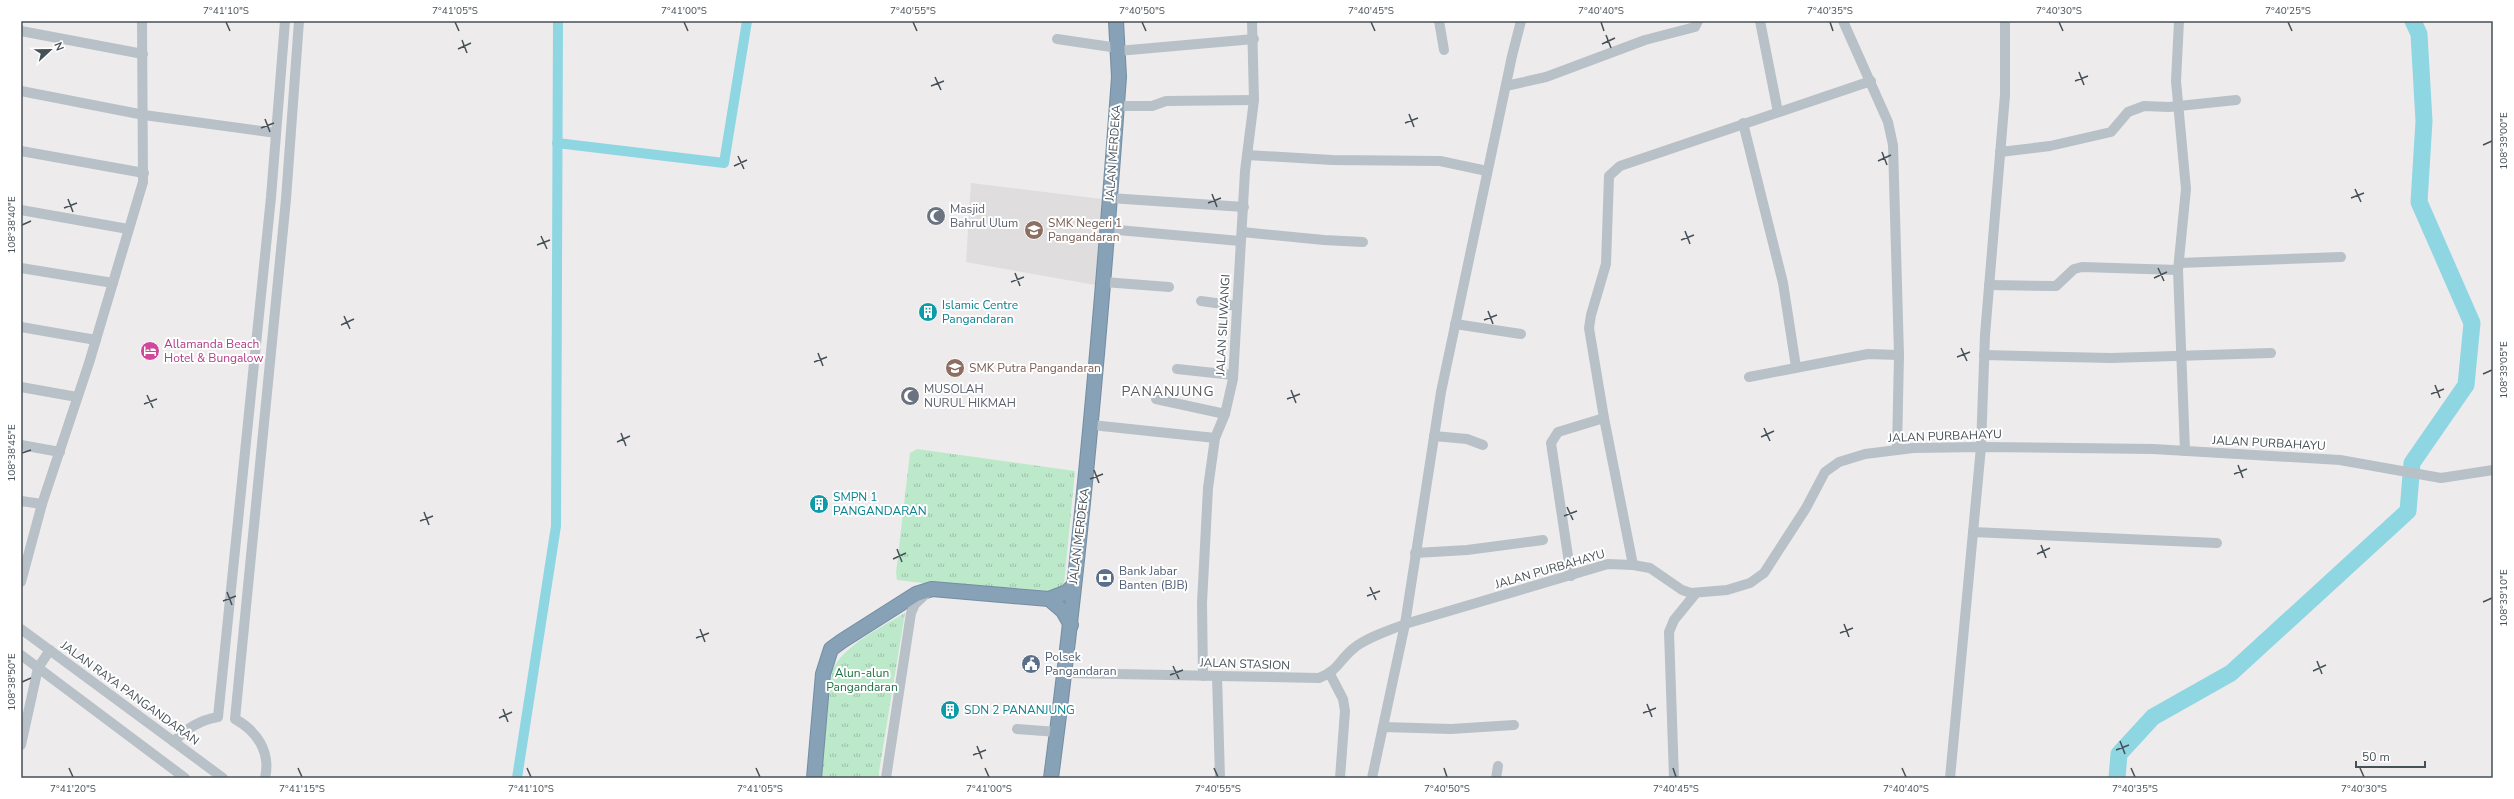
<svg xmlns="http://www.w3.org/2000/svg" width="2514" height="799" font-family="'Nunito Sans',sans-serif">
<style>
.education{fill:#dfdddd}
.park{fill:url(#park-tufts)}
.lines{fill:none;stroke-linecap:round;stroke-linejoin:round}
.canal{stroke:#8ed6e2;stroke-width:10}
.river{stroke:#8ed6e2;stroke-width:17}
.highway-casing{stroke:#738da2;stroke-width:16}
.minor{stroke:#b8c1c7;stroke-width:10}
.highway{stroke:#87a1b6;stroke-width:14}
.ticks{fill:none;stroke:#465057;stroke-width:1.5}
.labels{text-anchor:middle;stroke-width:4;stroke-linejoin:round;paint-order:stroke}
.street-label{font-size:12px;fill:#465057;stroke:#fff}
.worship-label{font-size:12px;fill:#5b616d;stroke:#fff;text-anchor:start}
.education-label{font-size:12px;fill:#785e54;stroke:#fff;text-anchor:start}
.culture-label{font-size:12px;fill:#0d838f;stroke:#fff;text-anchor:start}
.hotel-label{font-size:12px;fill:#b23c85;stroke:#fff;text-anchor:start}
.service-label{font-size:12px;fill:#4e5e75;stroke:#fff;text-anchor:start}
.park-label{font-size:12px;fill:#1f7042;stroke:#fff}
.quarter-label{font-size:14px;letter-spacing:1px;fill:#595c60;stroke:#fff}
.neatline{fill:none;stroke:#465057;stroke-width:1.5}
.ticks-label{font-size:10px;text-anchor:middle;fill:#465057}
</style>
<defs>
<pattern id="park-tufts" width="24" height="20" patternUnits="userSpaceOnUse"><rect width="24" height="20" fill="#bde9cb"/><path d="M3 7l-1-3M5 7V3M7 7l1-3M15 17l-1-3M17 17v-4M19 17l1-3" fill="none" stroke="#9bbfa8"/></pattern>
</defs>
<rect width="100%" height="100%" fill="#eeebec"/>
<path class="education" d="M971,183l131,16 -7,86 -129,-23z"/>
<g class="park">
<path d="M917,449l158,22 -11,113 -6,8 -7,2 -94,-7 -60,-7 -1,-7 14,-120z"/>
<path d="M905,613l-27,165h-57l11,-108c14,-26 48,-42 73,-57z"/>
</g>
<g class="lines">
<g class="canal">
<path d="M557,143l167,20 23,-142"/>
<path d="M517,778l39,-252 2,-505"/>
</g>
<path class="river" d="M2117,778l2,-24 34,-37 78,-44 177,-162 4,-48 54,-78 6,-62 -53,-121 5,-81 -5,-87 -6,-13"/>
<defs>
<g id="highway">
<path d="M1049,599l14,12 8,14"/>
<path d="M814,778l9,-104 8,-25 11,-8 74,-47 16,-5 117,10 18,-7 6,-6"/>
<path d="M1051,778c31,-233 51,-466 68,-701l-3,-56"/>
</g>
</defs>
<use href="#highway" class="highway-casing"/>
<g class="minor">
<path d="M1439,21l5,29"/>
<path d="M1760,21l18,91"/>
<path d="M1843,21l45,101 5,23 6,210 -2,95"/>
<path d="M2179,21l-3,60 10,108 -8,81 7,181"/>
<path d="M21,31l122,23"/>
<path d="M1057,39l61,9"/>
<path d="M1118,51l136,-12"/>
<path d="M1506,86l40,-9 99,-37 50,-13 3,-6"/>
<path d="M21,91l123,24 132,18"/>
<path d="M1117,106h35l14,-5 88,-1"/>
<path d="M1743,123l40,160 13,84"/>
<path d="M21,151l123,22"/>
<path d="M2000,152l50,-6 61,-14 17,-20 16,-6 25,1 67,-7"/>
<path d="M1247,155l85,5 108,1 47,10"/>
<path d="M1110,198l134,9"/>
<path d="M21,210l107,19"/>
<path d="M1107,229l133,12"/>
<path d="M1242,232l82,8 39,2"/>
<path d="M2179,263l162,-6"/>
<path d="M21,268l92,15"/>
<path d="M1104,282l65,5"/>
<path d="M1989,285l67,1 18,-17 8,-2 96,3"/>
<path d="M1201,301l36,5"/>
<path d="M1455,324l66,10"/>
<path d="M21,327l75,13"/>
<path d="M1984,355l127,3 160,-5"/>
<path d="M1177,369l56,6"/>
<path d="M1749,377l119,-23 31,1"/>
<path d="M21,387l56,10"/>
<path d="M1156,399l69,15"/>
<path d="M1092,425l123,13"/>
<path d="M1434,436l33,3 16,6"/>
<path d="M21,445l39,7"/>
<path d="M21,501l21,3"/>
<path d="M1973,532l244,11"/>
<path d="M1415,553l52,-3 76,-10"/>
<path d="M1633,565l-29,-147 -15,-90 2,-13 15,-51 3,-88 11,-10 251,-85"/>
<path d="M1571,576l-20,-133 7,-11 46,-14"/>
<path d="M21,582l21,-78 47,-141 54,-181 -1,-161"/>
<path d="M21,629l202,149"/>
<path d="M21,655l164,123"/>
<path d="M1065,673l254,5c19,-7 20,-18 35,-30 14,-11 34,-17 51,-24l203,-60 25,1 17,3 32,22 9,3 36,-3 23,-7 14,-10 42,-65 19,-36 14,-10 26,-8 48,-6 68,-1 172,2 187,11 101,18 52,-8"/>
<path d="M1330,674l13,25 2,12 -5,67"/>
<path d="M1203,676l-1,-73 6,-115 7,-50 10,-24 8,-35 12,-208 9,-71 -2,-79"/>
<path d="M1217,676l3,102"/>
<path d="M1383,727l68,2 63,-4"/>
<path d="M1017,729l40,3"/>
<path d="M174,742c12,-14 27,-22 44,-25l53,-520 14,-176"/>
<path d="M21,745l17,-77 12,-18"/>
<path d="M265,778c6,-26 -8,-47 -30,-59l51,-520 13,-178"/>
<path d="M886,778l25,-165 4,-9 14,-13"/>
<path d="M1372,778l33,-154 36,-232 71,-336 9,-35"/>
<path d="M1496,778l2,-12"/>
<path d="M1674,778l-5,-146 5,-12 22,-27"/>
<path d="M1950,778l31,-331 4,-112 20,-240v-74"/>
</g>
<use href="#highway" class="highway"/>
</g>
<path class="ticks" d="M226,22l4,9M455,22l4,9M684,22l4,9M913,22l4,9M1142,22l4,9M1371,22l4,9M1601,22l3,9M1830,22l3,9M2059,22l4,9M2288,22l4,9M1606,35l5,13M462,40l5,13M1602,44l13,-6M458,49l13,-6M2079,72l5,13M935,77l6,13M2075,81l13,-5M931,86l13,-5M1409,114l5,13M265,119l5,13M1405,123l13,-5M261,128l13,-5M2483,145l9,-4M1882,152l5,13M738,156l6,13M1878,161l13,-6M734,166l13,-6M2355,189l6,13M1212,194l5,13M2351,198l13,-5M68,199l5,13M1208,203l13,-5M64,208l13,-5M22,225l9,-4M1685,231l5,13M541,236l6,13M1681,240l13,-5M537,245l13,-5M2158,268l6,13M1015,273l5,13M2154,278l13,-6M1011,282l13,-5M1488,311l5,13M344,316l6,13M1484,320l13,-5M341,325l13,-6M1961,348l6,13M818,353l5,13M1957,357l13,-5M814,362l13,-5M2483,374l9,-4M2435,385l5,13M1291,390l5,13M2431,394l13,-5M147,395l6,13M1287,399l13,-5M144,404l13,-5M1764,428l6,13M621,433l5,13M1761,437l13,-6M617,442l13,-6M22,453l9,-3M2238,465l5,13M1094,470l5,13M2234,474l13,-5M1090,479l13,-5M1567,507l6,13M424,512l5,13M1564,516l13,-5M420,521l13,-5M2041,545l5,13M897,549l5,13M2037,554l13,-6M893,559l13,-6M1370,587l6,13M227,592l5,13M1367,596l13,-5M223,601l13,-5M2483,602l9,-4M1844,624l5,13M700,629l5,13M1840,633l13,-5M696,638l13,-5M2317,661l5,13M1173,666l6,13M2313,671l13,-6M1170,675l13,-5M22,682l9,-4M1647,704l5,13M503,709l5,13M1643,713l13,-5M499,718l13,-6M2120,741l5,13M977,746l5,13M2116,750l13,-5M973,755l13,-5M69,768l4,9M298,768l4,9M527,768l4,9M756,768l4,9M985,768l4,9M1214,768l4,9M1444,768l3,9M1673,768l3,9M1902,768l4,9M2131,768l4,9M2360,768l4,9"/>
<defs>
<symbol id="mosque-disc" viewBox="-11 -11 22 22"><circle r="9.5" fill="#6b7280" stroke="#fff"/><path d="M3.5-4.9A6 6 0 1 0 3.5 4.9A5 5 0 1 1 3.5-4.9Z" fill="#fff"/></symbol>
<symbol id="school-disc" viewBox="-11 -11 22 22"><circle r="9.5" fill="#8d6e63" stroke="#fff"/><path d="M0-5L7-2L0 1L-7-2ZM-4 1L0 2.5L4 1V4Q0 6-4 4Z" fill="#fff"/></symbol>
<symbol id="building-disc" viewBox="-11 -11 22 22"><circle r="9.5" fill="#0f9aa8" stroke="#fff"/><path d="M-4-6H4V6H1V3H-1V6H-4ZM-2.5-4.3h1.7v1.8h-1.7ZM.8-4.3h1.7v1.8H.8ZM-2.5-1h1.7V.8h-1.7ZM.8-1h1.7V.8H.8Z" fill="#fff"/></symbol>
<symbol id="hotel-disc" viewBox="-11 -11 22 22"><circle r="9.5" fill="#d1479c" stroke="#fff"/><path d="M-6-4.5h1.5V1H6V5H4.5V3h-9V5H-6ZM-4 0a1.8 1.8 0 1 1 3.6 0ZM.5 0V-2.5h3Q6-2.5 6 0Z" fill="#fff"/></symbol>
<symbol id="bank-disc" viewBox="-11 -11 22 22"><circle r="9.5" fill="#5c6f8a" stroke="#fff"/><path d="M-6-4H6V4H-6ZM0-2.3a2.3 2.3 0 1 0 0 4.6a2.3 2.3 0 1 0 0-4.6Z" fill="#fff"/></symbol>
<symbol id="civic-disc" viewBox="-11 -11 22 22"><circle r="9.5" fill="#5c6f8a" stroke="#fff"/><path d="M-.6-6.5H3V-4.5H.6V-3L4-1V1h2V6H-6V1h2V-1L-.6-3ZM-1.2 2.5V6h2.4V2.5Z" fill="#fff"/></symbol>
</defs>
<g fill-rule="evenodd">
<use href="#mosque-disc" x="925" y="205" width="22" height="22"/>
<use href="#school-disc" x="1023" y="219" width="22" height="22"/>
<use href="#building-disc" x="917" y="301" width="22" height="22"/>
<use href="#hotel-disc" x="139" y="340" width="22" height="22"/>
<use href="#school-disc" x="944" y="357" width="22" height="22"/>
<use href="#mosque-disc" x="899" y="385" width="22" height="22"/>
<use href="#building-disc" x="808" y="493" width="22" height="22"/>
<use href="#bank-disc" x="1094" y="567" width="22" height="22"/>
<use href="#civic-disc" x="1020" y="653" width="22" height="22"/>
<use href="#building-disc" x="939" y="699" width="22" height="22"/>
</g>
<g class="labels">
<g class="street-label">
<text transform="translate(1113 153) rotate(-86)" y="4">JALAN MERDEKA</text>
<text transform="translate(1223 325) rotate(-87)" y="4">JALAN SILIWANGI</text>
<text transform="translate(1945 436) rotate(-2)" y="4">JALAN PURBAHAYU</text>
<text transform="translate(2269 443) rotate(3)" y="4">JALAN PURBAHAYU</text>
<text transform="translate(1079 536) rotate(-83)" y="4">JALAN MERDEKA</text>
<text transform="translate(1550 569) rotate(-16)" y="4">JALAN PURBAHAYU</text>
<text transform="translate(1245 664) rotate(2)" y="4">JALAN STASION</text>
<text transform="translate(130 693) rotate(36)" y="4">JALAN RAYA PANGANDARAN</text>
</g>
<g class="worship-label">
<text x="950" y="213">Masjid<tspan x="950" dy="14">Bahrul Ulum</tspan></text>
<text x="924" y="393">MUSOLAH<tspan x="924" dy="14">NURUL HIKMAH</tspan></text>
</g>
<g class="education-label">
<text x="1048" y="227">SMK Negeri 1<tspan x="1048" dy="14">Pangandaran</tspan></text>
<text x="969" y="372">SMK Putra Pangandaran</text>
</g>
<g class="culture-label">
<text x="942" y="309">Islamic Centre<tspan x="942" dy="14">Pangandaran</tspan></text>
<text x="833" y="501">SMPN 1<tspan x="833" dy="14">PANGANDARAN</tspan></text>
<text x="964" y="714">SDN 2 PANANJUNG</text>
</g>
<g class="hotel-label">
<text x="164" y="348">Allamanda Beach<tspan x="164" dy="14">Hotel &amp; Bungalow</tspan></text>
</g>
<g class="service-label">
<text x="1119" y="575">Bank Jabar<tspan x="1119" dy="14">Banten (BJB)</tspan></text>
<text x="1045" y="661">Polsek<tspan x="1045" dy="14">Pangandaran</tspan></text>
</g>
<g class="park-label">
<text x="862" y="677">Alun-alun<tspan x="862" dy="14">Pangandaran</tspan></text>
</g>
<g class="quarter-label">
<text x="1168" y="396">PANANJUNG</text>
</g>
</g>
<rect width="2514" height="799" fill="none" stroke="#ffffff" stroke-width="44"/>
<g transform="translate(50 50) rotate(68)" stroke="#ffffff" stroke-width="3" paint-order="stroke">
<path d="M0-3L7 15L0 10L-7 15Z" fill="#465057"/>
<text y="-6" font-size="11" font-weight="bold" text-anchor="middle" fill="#465057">N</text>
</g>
<path d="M2356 761v6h69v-6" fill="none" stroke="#465057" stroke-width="2"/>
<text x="2362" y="761" font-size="12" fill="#465057" stroke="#ffffff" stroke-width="3" paint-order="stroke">50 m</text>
<rect x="22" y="22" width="2470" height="755" class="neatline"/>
<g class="ticks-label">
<text x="226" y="14">7°41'10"S</text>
<text x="455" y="14">7°41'05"S</text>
<text x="684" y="14">7°41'00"S</text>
<text x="913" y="14">7°40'55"S</text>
<text x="1142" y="14">7°40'50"S</text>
<text x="1371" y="14">7°40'45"S</text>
<text x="1601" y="14">7°40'40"S</text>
<text x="1830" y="14">7°40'35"S</text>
<text x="2059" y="14">7°40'30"S</text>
<text x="2288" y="14">7°40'25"S</text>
<text transform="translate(2503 141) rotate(-90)" y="4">108°39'00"E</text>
<text transform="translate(11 225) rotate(-90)" y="4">108°38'40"E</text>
<text transform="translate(2503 370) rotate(-90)" y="4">108°39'05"E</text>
<text transform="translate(11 453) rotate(-90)" y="4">108°38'45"E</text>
<text transform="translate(2503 598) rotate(-90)" y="4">108°39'10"E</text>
<text transform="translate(11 682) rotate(-90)" y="4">108°38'50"E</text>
<text x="73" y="792">7°41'20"S</text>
<text x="302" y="792">7°41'15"S</text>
<text x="531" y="792">7°41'10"S</text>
<text x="760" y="792">7°41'05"S</text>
<text x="989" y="792">7°41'00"S</text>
<text x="1218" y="792">7°40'55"S</text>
<text x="1447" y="792">7°40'50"S</text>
<text x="1676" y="792">7°40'45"S</text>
<text x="1906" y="792">7°40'40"S</text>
<text x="2135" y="792">7°40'35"S</text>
<text x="2364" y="792">7°40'30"S</text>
</g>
</svg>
